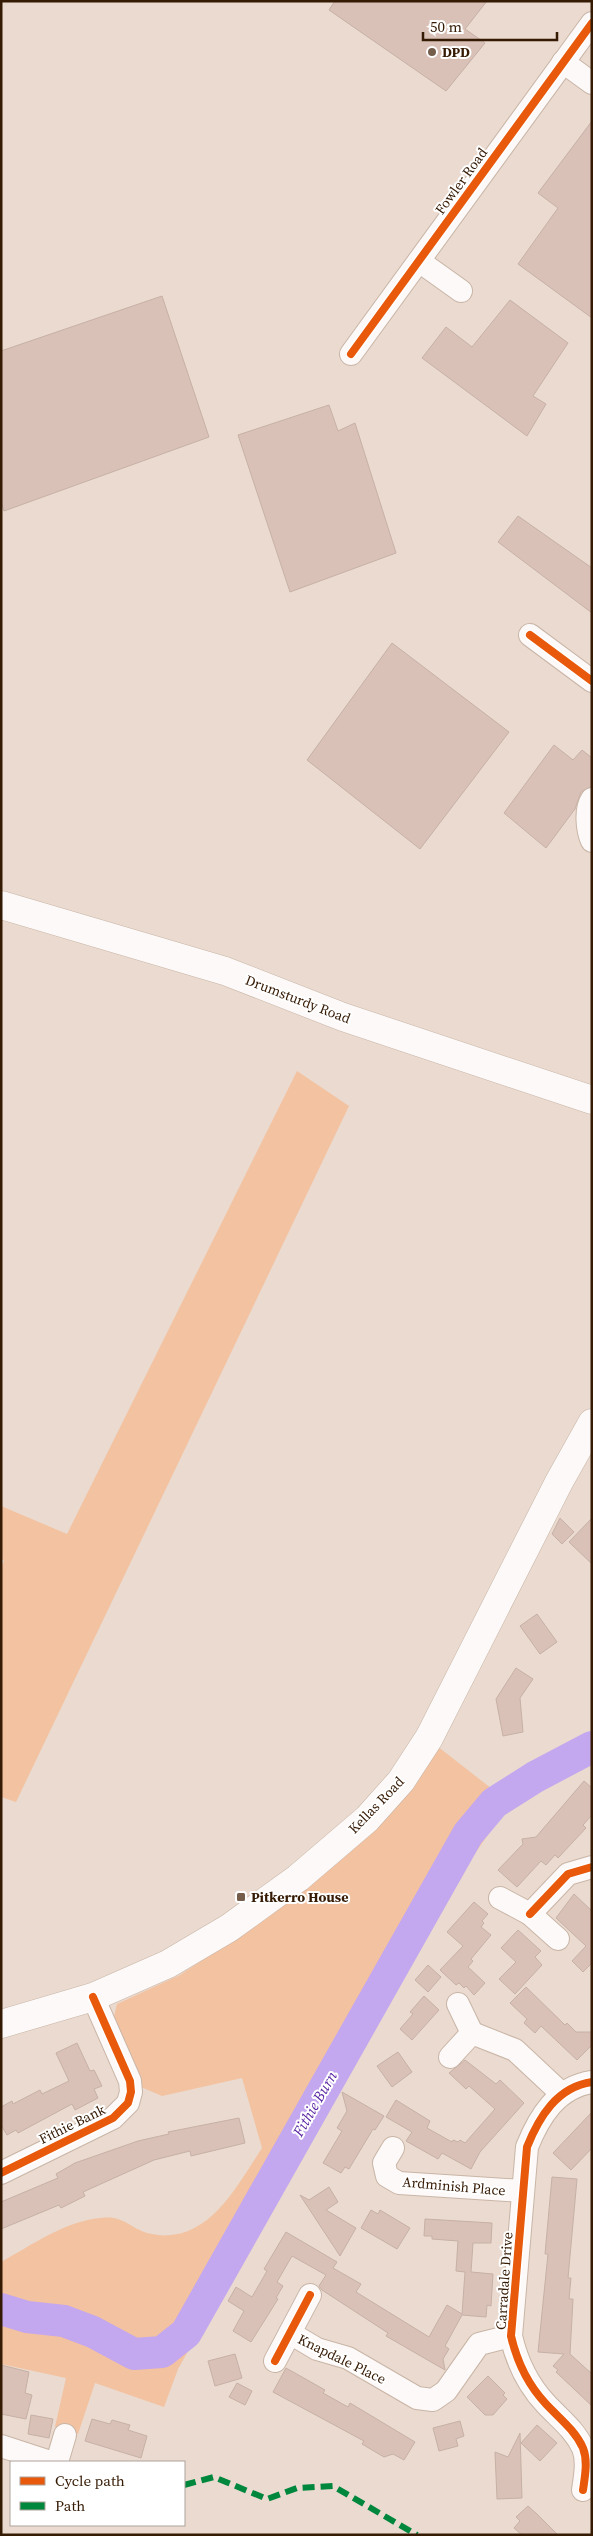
<svg xmlns="http://www.w3.org/2000/svg" width="593" height="2536" font-family="'Source Serif 4',serif">
<style>
.green{fill:#f3c2a0}
.lines{fill:none;stroke-linecap:round;stroke-linejoin:round}
.river{stroke:#c3a7ef;stroke-width:32}
.building{fill:#d9c1b8;stroke:#c7b0a6}
.minor-casing{stroke:#c9b5a6;stroke-width:24}
.major-casing{stroke:#c9b5a6;stroke-width:29}
.minor{stroke:#fcf9f8;stroke-width:22}
.major{stroke:#fcf9f8;stroke-width:28}
.quiet{stroke:#00873e;stroke-width:6;stroke-dasharray:12 6;stroke-linecap:butt}
.cycleway-casing{stroke:#fff;stroke-width:11}
.cycleway{stroke:#e8590c;stroke-width:8}
.poi-dot{fill:#745d4b;stroke:#fff;stroke-width:2}
.labels{text-anchor:middle;stroke-width:4;stroke-linejoin:round;paint-order:stroke}
.poi-label{font-size:14px;font-weight:bold;fill:#351a04;stroke:#fff;text-anchor:start}
.street-label{font-size:14px;fill:#351a04;stroke:#fff}
.water-label{font-size:15px;font-style:italic;fill:#5926a2;stroke:#fff}
</style>
<rect width="100%" height="100%" fill="#eadacf"/>
<g class="green">
<path d="M297,1071l52,35 -333,696 -15,-5v-228l3,-9 -3,-1v-53l66,28z"/>
<path d="M437,1746l73,57 -80,115 -252,451 -14,38 -69,-24 -17,51 -23,-7 11,-49 -65,-14v-102c31,-17 64,-41 100,-44 22,-3 29,10 46,15 59,15 88,-44 115,-85l-20,-70 -80,18 -21,-9 -28,-66 4,-17 63,-29 81,-54 108,-85 43,-49z"/>
</g>
<g class="lines">
<path class="river" d="M1,2309l26,8 37,4 29,11 41,22 28,-2 24,-19 282,-499 26,-31 41,-26 57,-30"/>
</g>
<g class="building">
<path d="M335,1h152l-22,28 20,14 -39,48 -117,-81z"/>
<path d="M592,121v197l-74,-54 40,-56 -20,-15z"/>
<path d="M162,296l47,141 -205,74 -3,-9v-151z"/>
<path d="M510,300l58,43 -35,53 13,8 -19,32 -105,-78 24,-31 26,20z"/>
<path d="M329,405l9,26 17,-8 41,130 -106,39 -52,-157z"/>
<path d="M518,516l74,52v45l-94,-71z"/>
<path d="M392,643l117,89 -89,117 -113,-89z"/>
<path d="M554,745l19,15 9,-10 10,8v28l-11,6 -6,17 -29,39 -42,-35z"/>
<path d="M560,1518l14,14 -12,12 -10,-10z"/>
<path d="M592,1518v46l-23,-22z"/>
<path d="M537,1614l20,28 -17,12 -20,-28z"/>
<path d="M516,1668l17,11 -13,19 3,34 -20,4 -7,-37z"/>
<path d="M584,1781l8,7v27l-9,10 3,3 -28,30 -3,-3 -9,10 -5,-4 -24,26 -19,-17 25,-26 -1,-5 14,-2z"/>
<path d="M574,1894l18,17v52l-9,9 -11,-11 14,-15 -30,-28z"/>
<path d="M474,1902l14,12 -6,7 2,2 -3,4 10,8 -20,24 2,2 -5,6 17,16 -11,12 -8,-9 -2,2 -5,-5 -3,2 -16,-15 23,-24 -16,-14z"/>
<path d="M518,1930l23,21 -6,6 7,8 -27,29 -16,-15 17,-17 -15,-14z"/>
<path d="M428,1965l13,12 -13,15 -13,-12z"/>
<path d="M526,1987l39,38 2,-2 9,9h16v13l-15,15 -36,-34 -6,7 -11,-10 3,-4 -17,-16z"/>
<path d="M424,1996l15,14 -27,30 -12,-11 13,-15 -3,-2z"/>
<path d="M77,2043l13,28 4,-1 8,16 -8,3 4,9 -23,12 -3,-6 -54,29 -2,-3 -9,5 -6,-10v-18l11,-6 1,3 27,-14 2,4 27,-13 -13,-28z"/>
<path d="M398,2052l14,20 -20,15 -15,-21z"/>
<path d="M465,2060l31,24 4,-4 24,23 -44,49 -9,17 -29,-16 -4,6 -32,-18 6,-9 -26,-15 10,-17 34,21 -3,7 25,14 1,-2 5,2 2,-2 5,3 30,-34 -26,-23 -3,3 -17,-16z"/>
<path d="M342,2092l42,24 -9,14 -2,-1 -24,40 -4,-2 -4,6 -18,-10 19,-32 -5,-3 10,-17z"/>
<path d="M592,2112v36l-21,22 -18,-17z"/>
<path d="M239,2118l6,25 -54,13 -1,-5 -36,9 -71,32 2,4 -24,12 -2,-3 -58,24v-27l57,-24 -2,-4 19,-11 63,-22 31,-7 -1,-2z"/>
<path d="M552,2177l25,2 -9,99h3l-2,21h4l-3,55 22,20v32l-36,-34 2,-2 -5,-4 11,-12 -26,-2 10,-98h-3z"/>
<path d="M329,2187l9,15 -12,8 30,18 -16,28 -40,-61 9,5z"/>
<path d="M371,2210l7,4 2,-4 30,18 -13,21 -36,-21z"/>
<path d="M425,2219l67,4 -1,20h-18l-2,29 22,2 -2,32 -4,-1 -1,12 -24,-2 -17,31 4,3 -6,10 2,11 -59,-34 2,-3 -66,-43 -3,-4 7,-11 -34,-19 -15,26 6,4 -7,12 2,1 -27,43 -18,-11 11,-20 -16,-10 8,-14 16,10 15,-26 -3,-2 22,-37 51,30 -4,6 28,16 -5,8 73,45 18,-32 15,9 3,-42 -9,-1 2,-30 -26,-2v-3h-8z"/>
<path d="M235,2354l7,24 -27,8 -7,-25z"/>
<path d="M1,2365l28,7 -4,21 7,2 -6,24 -25,-5z"/>
<path d="M286,2368l39,22 -2,3 25,14 2,-4 65,39 -11,18 -11,-6 -9,3 -22,-13 2,-3 -91,-49z"/>
<path d="M488,2376l17,17 -2,2 4,4 -14,16h-8l-18,-18z"/>
<path d="M237,2383l15,8 -7,14 -16,-8z"/>
<path d="M31,2415l22,4 -4,19 -21,-4z"/>
<path d="M92,2419l18,5 2,-4 18,5 -2,5 19,6 -6,22 -56,-17z"/>
<path d="M460,2421l4,15 -8,3 2,7 -19,5 -6,-23z"/>
<path d="M537,2425l20,18 -17,18 -19,-18z"/>
<path d="M520,2433l2,65 -25,1 -2,-47 13,5z"/>
<path d="M528,2506l10,9 20,20h-36l-8,-7 6,-7 -4,-4z"/>
</g>
<g class="lines">
<defs>
<g id="minor">
<path d="M563,62l29,21"/>
<path d="M419,261l42,30"/>
<path d="M351,354l241,-331"/>
<path d="M530,635l62,46"/>
<path d="M592,799c-7,10 -5,31 0,42"/>
<path d="M500,1898l30,16 28,25"/>
<path d="M530,1914l38,-40 24,-7"/>
<path d="M458,2004l14,29"/>
<path d="M450,2057l22,-24 43,17 46,43"/>
<path d="M393,2148l-9,15 3,13 12,7 124,8"/>
<path d="M1,2173l112,-55 15,-15 3,-11 -1,-11 -37,-84"/>
<path d="M290,2333l27,16 31,9 69,40 16,2 13,-9 33,-47 32,-8"/>
<path d="M275,2361l35,-66"/>
<path d="M1,2446l49,16"/>
<path d="M57,2462l8,-27"/>
<path d="M583,2490c2,-14 5,-29 0,-42 -8,-18 -24,-30 -37,-44 -19,-20 -29,-42 -35,-68l16,-189c12,-30 30,-60 65,-65"/>
</g>
<g id="major">
<path d="M1,905l224,66 118,46 249,83"/>
<path d="M1,2024l92,-27 75,-33 61,-36 69,-50 69,-59 34,-38 28,-43 130,-256 33,-59"/>
</g>
</defs>
<use href="#minor" class="minor-casing"/>
<use href="#major" class="major-casing"/>
<use href="#minor" class="minor"/>
<use href="#major" class="major"/>
<path class="quiet" d="M184,2485l30,-8 53,22 30,-11 36,-2 84,49"/>
<defs>
<g id="cycleway">
<path d="M351,354l241,-331"/>
<path d="M530,635l62,46"/>
<path d="M530,1914l38,-40 24,-7"/>
<path d="M1,2173l112,-55 15,-15 3,-11 -1,-11 -37,-84"/>
<path d="M275,2361l35,-66"/>
<path d="M583,2490c2,-14 5,-29 0,-42 -8,-18 -24,-30 -37,-44 -19,-20 -29,-42 -35,-68l16,-189c12,-30 30,-60 65,-65"/>
</g>
</defs>
<use href="#cycleway" class="cycleway-casing"/>
<use href="#cycleway" class="cycleway"/>
</g>
<g class="poi-dot">
<circle cx="432" cy="52" r="5"/>
<rect x="236" y="1892" width="10" height="10" rx="2.5"/>
</g>
<g class="labels">
<g class="poi-label">
<text x="442" y="57">DPD</text>
<text x="251" y="1902">Pitkerro House</text>
</g>
<g class="street-label">
<text transform="translate(461 181) rotate(-54)" y="5">Fowler Road</text>
<text transform="translate(298 999) rotate(21)" y="5">Drumsturdy Road</text>
<text transform="translate(376 1805) rotate(-46)" y="5">Kellas Road</text>
<text transform="translate(72 2124) rotate(-26)" y="5">Fithie Bank</text>
<text transform="translate(454 2186) rotate(5)" y="5">Ardminish Place</text>
<text transform="translate(504 2281) rotate(-86)" y="5">Carradale Drive</text>
<text transform="translate(342 2359) rotate(26)" y="5">Knapdale Place</text>
</g>
<g class="water-label">
<text transform="translate(315 2104) rotate(-60)" y="5">Fithie Burn</text>
</g>
</g>
<rect width="593" height="2536" fill="none" stroke="#351a04" stroke-width="5"/>
<rect x="10" y="2461" width="175" height="65" fill="#ffffff" stroke="#aea39b"/>
<rect x="20" y="2477" width="25" height="8" fill="#e8590c" stroke="#aea39b"/>
<text x="55" y="2486" font-size="15" fill="#351a04">Cycle path</text>
<rect x="20" y="2502" width="25" height="8" fill="#00873e" stroke="#aea39b"/>
<text x="55" y="2511" font-size="15" fill="#351a04">Path</text>
<path d="M423 32v8h134v-8" fill="none" stroke="#351a04" stroke-width="2.5"/>
<text x="430" y="32" font-size="15" fill="#351a04" stroke="#ffffff" stroke-width="4" paint-order="stroke">50 m</text>
</svg>
